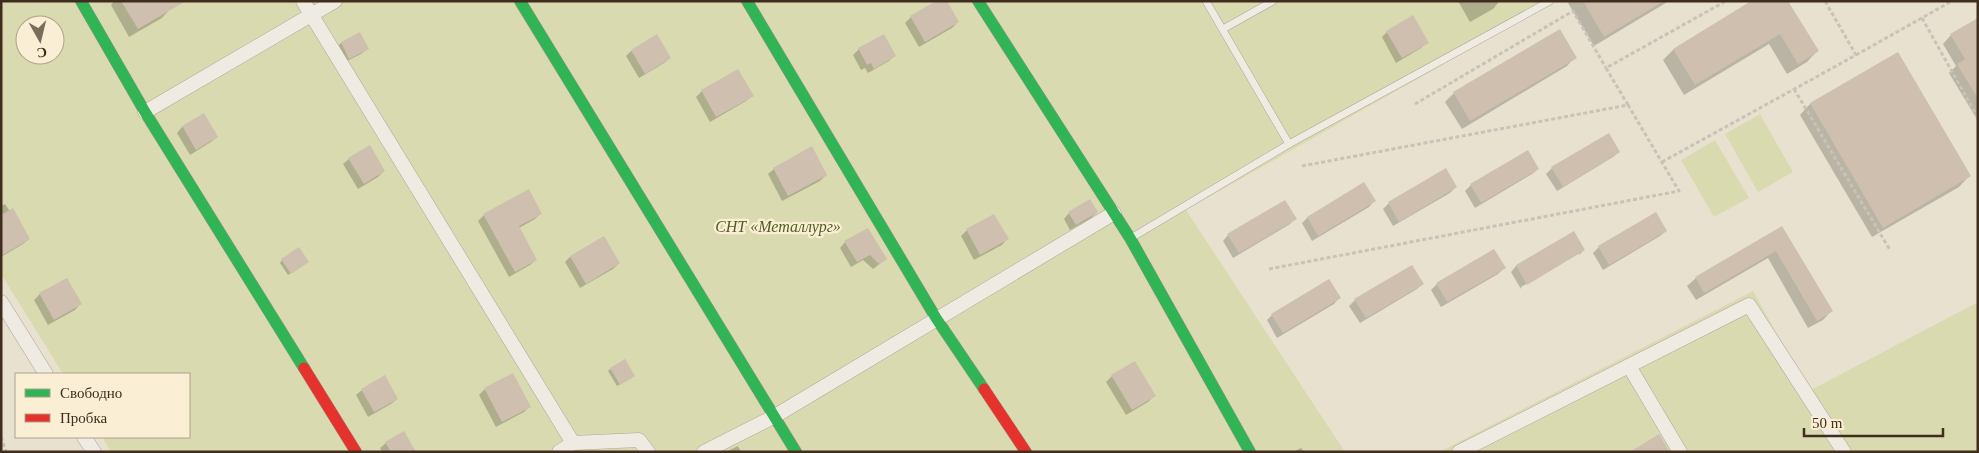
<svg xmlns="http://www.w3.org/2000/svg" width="1979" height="453" font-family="Georgia,serif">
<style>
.green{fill:#dadab0;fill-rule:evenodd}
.shadow{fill:#0003}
.building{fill:#cebfaf}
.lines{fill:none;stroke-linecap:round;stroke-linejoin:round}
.lane-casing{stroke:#aea697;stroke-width:8}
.street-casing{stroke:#aea697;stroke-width:15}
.fast-casing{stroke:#9e9588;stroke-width:12}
.jam-casing{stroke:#9e9588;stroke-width:12}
.path{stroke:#c9c2b8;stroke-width:3;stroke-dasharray:4 2.5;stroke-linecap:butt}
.lane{stroke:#f0ebe2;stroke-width:7}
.street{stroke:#f0ebe2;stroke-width:14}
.fast{stroke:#30b455;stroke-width:11}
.jam{stroke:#e5322d;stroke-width:11}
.labels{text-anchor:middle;stroke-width:4.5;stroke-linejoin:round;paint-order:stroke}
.park-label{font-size:16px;font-style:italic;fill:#505f21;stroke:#faefd5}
</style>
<rect width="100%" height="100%" fill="#e9e1cf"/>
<g class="green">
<path d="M1,1h1554l-369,209 159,242h-1234l-9,-15h87v-63h-126l-62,-100zM25,25h30v30h-30z"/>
<path d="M1760,114l33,58 -35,20 -33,-58z"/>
<path d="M1715,140l34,58 -35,19 -33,-57z"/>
<path d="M1753,291l56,100 169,-89v150h-539z"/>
</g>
<g class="shadow">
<path d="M114,1h52l4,8 -8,9 -33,19 -18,-32z"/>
<path d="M1458,1h39l1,2 -5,6 -23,13z"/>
<path d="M1570,1h99l-75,45 -26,-43z"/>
<path d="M1753,1l64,50 -10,11 -20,12 -18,-30 -85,51 -21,-35 10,-10z"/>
<path d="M911,17l47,5 -6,6 -33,19 -14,-24z"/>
<path d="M1978,19v102l-29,-48 7,-7 -13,-22 8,-9z"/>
<path d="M1559,30l16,27 -8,9 -105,63 -17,-27 9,-9z"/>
<path d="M1387,32l40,10 -6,6 -25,15 -14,-26z"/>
<path d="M360,34l7,15 -6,5 -18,9 -7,-14 5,-6z"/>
<path d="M883,36l12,19 -6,6 -21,12 -3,-5 -4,2 -8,-15 6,-6z"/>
<path d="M631,51l39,7 -6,5 -25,15 -13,-22z"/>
<path d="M1897,53l72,123 -10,11 -87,50 -72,-122 10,-11z"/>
<path d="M738,71l14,25 -6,5 -36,21 -14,-25 6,-6z"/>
<path d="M203,114l14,23 -6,5 -21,13 -13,-22 5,-6z"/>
<path d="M1619,152l-6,5 -56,34 -11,-17 6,-6z"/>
<path d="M349,159l35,12 -6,6 -20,12 -15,-25z"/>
<path d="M774,169l52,6 -6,6 -38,20 -14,-27z"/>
<path d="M1538,169l-6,5 -57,34 -10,-17 6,-6z"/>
<path d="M1445,170l11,17 -6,6 -57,33 -10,-17 6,-6z"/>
<path d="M1364,184l10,17 -5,6 -57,34 -10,-18 5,-5z"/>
<path d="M5,204l24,35 -6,5 -22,13v-51z"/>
<path d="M1097,212l-6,6 -21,12 -6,-11 5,-6z"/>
<path d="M540,214l-5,5 -16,9 17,32 -6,5 -21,12 -31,-56 6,-6z"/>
<path d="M994,215l13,24 -5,6 -28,15 -13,-24 6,-6z"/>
<path d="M1295,219l-5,5 -57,34 -10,-17 5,-6z"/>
<path d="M1782,228l49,83 -8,9 -15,8 -40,-70 -72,42 -9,-14 9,-8z"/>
<path d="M1666,231l-6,5 -57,34 -10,-17 6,-6z"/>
<path d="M1573,233l11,17 -5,5v-3l-58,35v2l-10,-17 5,-6z"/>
<path d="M603,237l16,26 -6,6 -33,19 -15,-26 5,-5z"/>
<path d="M845,242l41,17 -13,10 -10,-9 -12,7 -11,-19z"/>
<path d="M282,260l22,5 -16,10 -8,-12z"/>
<path d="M1504,268l-6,6 -57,33 -10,-17 6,-6z"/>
<path d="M1422,284l-5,5 -57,34 -11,-17 6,-6z"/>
<path d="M40,294l40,10 -5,6 -27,15 -14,-25z"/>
<path d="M1339,298l-5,6 -57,34 -10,-18 5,-5z"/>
<path d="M610,369l21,9 -14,8 -9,-15z"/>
<path d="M1112,376l42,20 -6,6 -22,13 -20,-33z"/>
<path d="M485,389l44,18 -5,5 -28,15 -17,-32z"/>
<path d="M362,390l35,9 -6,5 -23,13 -12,-22z"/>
<path d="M386,443l29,9h-33l-2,-4z"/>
<path d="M738,446l3,6h-15z"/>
<path d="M1301,448l3,4h-11z"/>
</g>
<g class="building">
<path d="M121,1h65l-48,28z"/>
<path d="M936,1h11l12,21 -34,20 -15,-26z"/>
<path d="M1583,1h81l-60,36z"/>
<path d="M1751,1h37l31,50 -21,13 -18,-30 -85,51 -22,-36z"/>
<path d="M1413,15l16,28 -27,15 -16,-27z"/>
<path d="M1978,18v81l-21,-35 8,-5 -15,-25z"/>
<path d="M1560,29l17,29 -107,63 -17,-29z"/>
<path d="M360,32l9,17 -20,10 -8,-17z"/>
<path d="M657,34l14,24 -26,16 -14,-24z"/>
<path d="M884,34l12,22 -22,13 -3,-6 -4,2 -9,-17z"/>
<path d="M1898,52l73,124 -88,52 -73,-125z"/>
<path d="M738,69l16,27 -38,21 -15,-27z"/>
<path d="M204,113l14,24 -22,13 -14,-24z"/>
<path d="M1609,133l11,19 -57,35 -12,-20z"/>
<path d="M370,145l15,26 -21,13 -16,-26z"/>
<path d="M812,146l15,29 -39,21 -15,-28z"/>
<path d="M1528,150l11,19 -58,34 -11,-19z"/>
<path d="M1446,168l11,19 -58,35 -11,-20z"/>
<path d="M1364,182l12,19 -58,35 -11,-19z"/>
<path d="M529,189l13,25 -23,12 18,34 -22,12 -32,-58z"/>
<path d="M1090,199l8,13 -22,13 -8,-13z"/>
<path d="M1285,200l12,19 -58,34 -12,-19z"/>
<path d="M13,208l17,31 -29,17v-41z"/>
<path d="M1656,212l11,19 -58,34 -11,-19z"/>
<path d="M994,214l15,25 -29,16 -14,-26z"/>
<path d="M1782,226l51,85 -16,10 -41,-70 -72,42 -9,-16z"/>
<path d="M868,228l19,31 -8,5 -9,-9 -13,7 -13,-21z"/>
<path d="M1574,231l11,19 -58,35 -11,-20z"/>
<path d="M604,236l16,27 -34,21 -16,-28z"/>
<path d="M299,247l10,15 -18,12 -10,-15z"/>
<path d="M1494,249l12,19 -59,34 -11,-19z"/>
<path d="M1412,265l12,19 -58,34 -12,-19z"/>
<path d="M67,278l15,26 -28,16 -15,-27z"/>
<path d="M1329,279l12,19 -58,35 -12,-19z"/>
<path d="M625,359l10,17 -15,9 -10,-17z"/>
<path d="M1135,361l21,35 -24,14 -21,-35z"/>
<path d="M513,373l18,34 -29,15 -18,-34z"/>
<path d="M385,375l13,24 -24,13 -13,-23z"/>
<path d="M404,431l12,21h-25l-6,-10z"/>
<path d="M1659,434l11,18h-40z"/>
</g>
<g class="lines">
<defs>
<g id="lane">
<path d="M1206,1l83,143"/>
<path d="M1223,29l50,-28"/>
<path d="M1131,238l158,-94 261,-143"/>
</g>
<g id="street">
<path d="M303,1l270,442"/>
<path d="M145,112l190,-111"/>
<path d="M1,302l45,72"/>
<path d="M1629,366l51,86"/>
<path d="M84,437l10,15"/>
<path d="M559,452l14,-9 66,-3 9,12"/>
<path d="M704,452l71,-36 339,-203"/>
<path d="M1459,452l290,-147 95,147"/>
</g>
<g id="fast">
<path d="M81,1l64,111 159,256"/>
<path d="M520,1l276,451"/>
<path d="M747,1l189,317 48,71"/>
<path d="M978,1l152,237 120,214"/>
</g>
<g id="jam">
<path d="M304,368l52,84"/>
<path d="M984,389l42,63"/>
</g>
</defs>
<use href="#lane" class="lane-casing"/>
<use href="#street" class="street-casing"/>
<use href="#fast" class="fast-casing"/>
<use href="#jam" class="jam-casing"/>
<g class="path">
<path d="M1922,18l56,100"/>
<path d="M1856,55l96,-54"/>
<path d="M1794,89l96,161"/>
<path d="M1415,104l158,-93 33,57"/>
<path d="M1628,105l-22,-37 120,-67"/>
<path d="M1662,162l194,-107 -31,-54"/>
<path d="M1269,269l410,-78 -51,-86 -326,61"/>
<path d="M1,437l5,15"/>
</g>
<use href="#lane" class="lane"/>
<use href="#street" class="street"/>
<use href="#fast" class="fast"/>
<use href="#jam" class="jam"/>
</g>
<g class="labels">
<g class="park-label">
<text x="778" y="232">СНТ «Металлург»</text>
</g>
</g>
<rect width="1979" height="453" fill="none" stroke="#402d1d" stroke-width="5"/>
<rect x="15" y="373" width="175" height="65" fill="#faefd5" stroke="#b0a18b"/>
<rect x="25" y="389" width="25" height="8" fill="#30b455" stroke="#b0a18b"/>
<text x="60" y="398" font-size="15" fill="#402d1d">Свободно</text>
<rect x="25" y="414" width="25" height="8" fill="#e5322d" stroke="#b0a18b"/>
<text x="60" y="423" font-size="15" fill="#402d1d">Пробка</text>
<g transform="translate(40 40) rotate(172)"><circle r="24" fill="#faefd5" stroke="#b0a18b"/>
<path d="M0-4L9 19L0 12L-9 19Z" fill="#7b6c5b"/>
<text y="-8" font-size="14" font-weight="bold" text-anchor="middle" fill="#402d1d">С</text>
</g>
<path d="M1804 428v8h139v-8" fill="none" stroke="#402d1d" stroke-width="2.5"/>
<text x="1812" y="428" font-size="15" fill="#402d1d" stroke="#faefd5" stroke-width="4" paint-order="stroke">50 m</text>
</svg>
